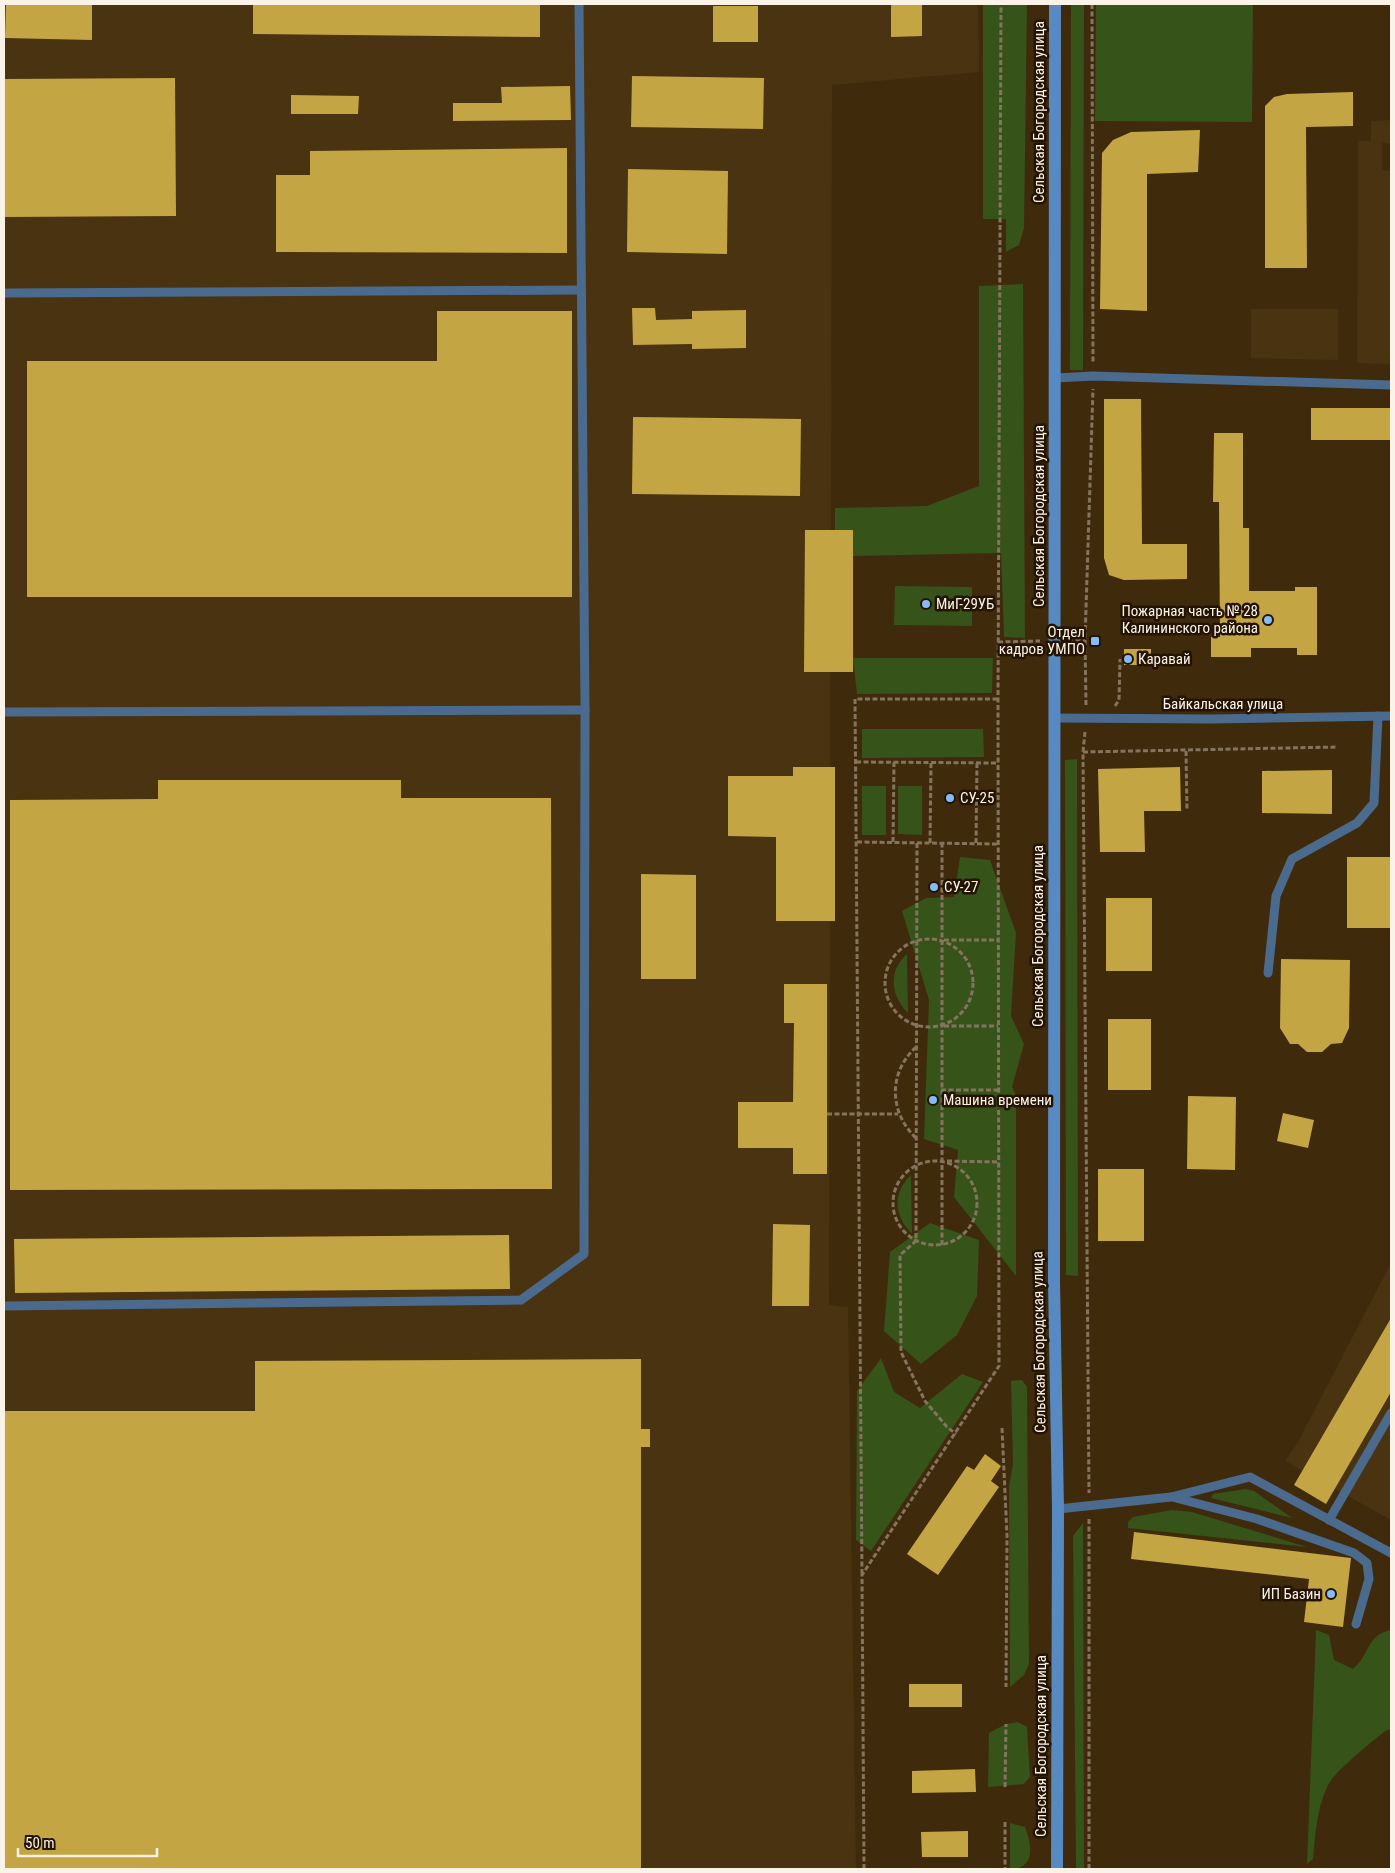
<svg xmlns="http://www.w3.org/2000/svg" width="1395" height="1873" font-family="'Roboto Condensed',sans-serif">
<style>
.built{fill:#4a3310}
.green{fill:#36531a}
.building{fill:#c3a643}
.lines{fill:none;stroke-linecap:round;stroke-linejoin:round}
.path{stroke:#85745d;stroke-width:3;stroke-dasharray:5 2.5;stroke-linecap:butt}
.lane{stroke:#4a6a8e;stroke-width:9}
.secondary{stroke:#578ac3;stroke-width:12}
.poi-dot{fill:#84bcfb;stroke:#231300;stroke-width:2}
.labels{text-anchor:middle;stroke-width:5;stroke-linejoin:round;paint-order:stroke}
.street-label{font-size:15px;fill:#fcf3e8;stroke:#231300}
.poi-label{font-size:15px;fill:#fcf3e8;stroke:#231300;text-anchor:start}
</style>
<rect width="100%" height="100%" fill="#3f2a0c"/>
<g class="built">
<path d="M4,4h974l1,68 -147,13 -3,1220 19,2 8,562h-852z"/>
<path d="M1391,120v23h-9v27l9,1v193l-34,-1 1,-222h13v-20z"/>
<path d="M1251,309h87v51l-87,-2z"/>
<path d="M1391,1263v257l-106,-59 13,-19z"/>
</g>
<g class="green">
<path d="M983,4h44l-3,224 -5,17 -13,7v-33h-23z"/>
<path d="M1071,4h13l-1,366h-13z"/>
<path d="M1096,4h157l-1,118 -157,-1z"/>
<path d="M1023,284l2,354 -21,-1 -3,-84 -148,3 -18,-26v-22l92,-2 52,-20v-200z"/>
<path d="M895,586l77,1v39l-78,-1z"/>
<path d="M853,658h140l-1,35 -135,1z"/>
<path d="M862,729h121l1,28 -122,1z"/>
<path d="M1077,759l1,517 -12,-1 -1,-515z"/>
<rect x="862" y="786" width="24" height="49"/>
<path d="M898,786h24v49l-24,-1z"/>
<path d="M960,857l30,3 26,73 -5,83 13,28 -12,43 4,8v181l-62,-79 4,-47 -34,-11 5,-139 -27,-89 24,-13 28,-1z"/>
<path d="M907,954l1,59c-18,-18 -20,-42 -1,-59z"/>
<path d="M911,1175l1,59c-18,-18 -20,-41 -1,-59z"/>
<path d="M930,1223l49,17 -2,56 -20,39 -36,29 -37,-33 6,-79z"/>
<path d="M881,1358l13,34 26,16 42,-34 21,8 -112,169 -15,-11 1,-149z"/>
<path d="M1022,1380l5,7 2,277 -5,11 -14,12 -1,-201 4,-22 -2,-83z"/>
<path d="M1246,1489l8,2 38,27 -81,-20 2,-4z"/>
<path d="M1172,1510l20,2 115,35 -179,-19v-6l5,-5z"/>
<path d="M1083,1523l1,346h-8l-3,-333z"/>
<path d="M1316,1630l13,5 5,25 19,9c17,-14 13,-34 38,-39v99l-6,2c-15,13 -50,39 -58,56 -10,21 -12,49 -14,72l-6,5z"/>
<path d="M1018,1722l9,5 3,50 -6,7 -36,3 1,-54 17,-9z"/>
<path d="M1010,1823l15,4c7,18 11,42 -15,42z"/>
</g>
<g class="building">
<path d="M6,4h86v36l-87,-2z"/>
<path d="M253,4h287v33l-287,-3z"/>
<path d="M891,4h31v32l-31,1z"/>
<rect x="713" y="6" width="45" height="36"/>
<path d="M632,76l132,2 -1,51 -132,-2z"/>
<path d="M175,78l1,138 -172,1v-138z"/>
<path d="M570,86l1,34 -118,1v-18h49l-1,-16z"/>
<path d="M1353,92v34l-47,1 1,141h-42v-162l9,-9 13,-3z"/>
<path d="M291,95l68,1 -1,18h-67z"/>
<path d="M1200,130l-2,42 -51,2v137l-47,-2 2,-156 11,-13 18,-8z"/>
<path d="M567,148v105l-291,-1v-77h34v-24z"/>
<path d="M628,169l100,2 -1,83 -100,-2z"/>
<path d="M632,308h23l1,12 36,-1v-8l54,-1v38l-54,1v-5l-59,1z"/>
<path d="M437,311h135v286h-545v-236h410z"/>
<path d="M1104,399h37l1,145h45v35l-63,1 -15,-5 -5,-17z"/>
<rect x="1311" y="408" width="80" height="32"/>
<path d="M633,417l168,2 -1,77 -168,-2z"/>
<path d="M1214,433h29v95h6v63h46v-4h22v68h-20v-7h-46v9h-40v-20h9l-1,-135h-6z"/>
<path d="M805,530h48v142h-49z"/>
<rect x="1124" y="649" width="27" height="16"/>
<path d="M793,767h42v154h-59v-84l-48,-1v-60h65z"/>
<path d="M1180,767l1,44h-37l1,41h-45l-2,-83z"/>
<path d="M1332,770v44l-70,-1v-42z"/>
<path d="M158,780h243v18h150l1,391 -542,1v-390l148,-1z"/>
<rect x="1347" y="857" width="44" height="71"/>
<path d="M641,874l55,1v104h-55z"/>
<rect x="1106" y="898" width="46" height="73"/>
<path d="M1281,959l69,1 -1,68 -7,15 -11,1 -9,8h-15l-9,-8h-8l-10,-16z"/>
<path d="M784,984h43v190h-34v-26h-55v-46h55l1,-79h-10z"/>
<rect x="1108" y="1019" width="43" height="71"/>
<path d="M1188,1096l48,1 -1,73 -48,-1z"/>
<path d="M1283,1113l31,7 -6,28 -31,-7z"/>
<rect x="1098" y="1169" width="46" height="72"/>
<path d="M773,1224l37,1 -1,81h-37z"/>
<path d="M509,1235l1,54 -495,4 -1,-54z"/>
<path d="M1391,1318v74l-65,112 -32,-19z"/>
<path d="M641,1359v70h9v18h-9v422h-637v-458h251v-50z"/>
<path d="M985,1454l16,12 -10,15 8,6 -61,88 -31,-21 60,-88 7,4z"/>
<path d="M1134,1532l217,26 -8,69 -39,-5 5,-43 -178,-20z"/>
<rect x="909" y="1684" width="53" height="23"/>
<path d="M975,1769l1,23 -64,1v-22z"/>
<path d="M968,1831v26h-46l-1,-25z"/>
</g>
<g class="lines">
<g class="path">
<path d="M1092,4l1,359"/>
<path d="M1068,641l17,-1"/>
<path d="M998,642l42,-1"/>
<path d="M1086,705l-1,-65 8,-251"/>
<path d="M1115,706l4,-6 1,-41"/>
<path d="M1085,732l-2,20 6,741"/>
<path d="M1186,751l1,60"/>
<path d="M1083,752l254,-5"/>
<path d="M856,762l142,1"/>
<path d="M857,842l141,2"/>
<path d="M893,842l1,-80"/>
<path d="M917,843l-1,398 -16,14 1,97 24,49 22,26 9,7"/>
<path d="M930,843l1,-80"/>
<path d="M976,843l1,-80"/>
<circle cx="929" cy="983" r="44"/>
<path d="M944,940h54"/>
<path d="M944,1026h54"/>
<path d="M916,1047c-28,26 -27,65 0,91"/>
<path d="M941,1090h57"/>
<path d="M827,1114h71"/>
<circle cx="935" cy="1203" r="42"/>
<path d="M947,1161l52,1"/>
<path d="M942,1245v-402"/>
<path d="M1002,1428l5,108 -1,151"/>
<path d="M862,1574l-7,-875h143"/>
<path d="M1005,1787l1,-63"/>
<path d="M1005,1822v47"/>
<path d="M864,1869l-2,-294 137,-209 -1,-667 3,-695"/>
<path d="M1089,1869v-350"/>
</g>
<g class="lane">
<path d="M4,293l577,-3"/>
<path d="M1056,378l37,-2 298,9"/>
<path d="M4,712l581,-2"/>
<path d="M1054,718l158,1 179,-3"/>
<path d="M1268,973l8,-77 16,-37 65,-36 17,-20 4,-87"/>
<path d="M4,1306l517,-6 63,-46 1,-544 -6,-706"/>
<path d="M1172,1497l85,22 97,34 13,10 2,16 -13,45"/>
<path d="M1058,1509l113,-12 79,-20 141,76"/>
<path d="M1329,1520l62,-107"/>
</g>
<path class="secondary" d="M1055,4l-1,1277 4,228 -1,360"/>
</g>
<g class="poi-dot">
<circle cx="926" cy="604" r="5"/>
<circle cx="1268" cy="620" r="5"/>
<rect x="1090" y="636" width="10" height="10" rx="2.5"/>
<circle cx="1128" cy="659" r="5"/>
<circle cx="950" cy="798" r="5"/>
<circle cx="934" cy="887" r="5"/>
<circle cx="933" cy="1100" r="5"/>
<circle cx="1331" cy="1594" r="5"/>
</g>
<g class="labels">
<g class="street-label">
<text transform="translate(1039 112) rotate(-90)" y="5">Сельская Богородская улица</text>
<text transform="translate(1039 516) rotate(-90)" y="5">Сельская Богородская улица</text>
<text x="1223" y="709">Байкальская улица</text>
<text transform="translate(1038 936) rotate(-90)" y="5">Сельская Богородская улица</text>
<text transform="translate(1039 1342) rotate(-91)" y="5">Сельская Богородская улица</text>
<text transform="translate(1041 1746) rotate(-90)" y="5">Сельская Богородская улица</text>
</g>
<g class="poi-label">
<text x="936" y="609">МиГ-29УБ</text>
<text x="1258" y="616" text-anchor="end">Пожарная часть № 28<tspan x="1258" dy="17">Калининского района</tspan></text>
<text x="1085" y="637" text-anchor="end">Отдел<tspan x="1085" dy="17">кадров УМПО</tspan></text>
<text x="1138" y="664">Каравай</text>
<text x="960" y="803">СУ-25</text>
<text x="944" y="892">СУ-27</text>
<text x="943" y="1105">Машина времени</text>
<text x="1321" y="1599" text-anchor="end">ИП Базин</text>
</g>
</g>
<rect width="1395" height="1873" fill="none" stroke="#fcf3e8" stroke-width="10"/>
<path d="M18 1848v8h139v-8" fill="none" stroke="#fcf3e8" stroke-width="2.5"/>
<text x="25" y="1848" font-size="15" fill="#fcf3e8" stroke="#231300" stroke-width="4" paint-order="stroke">50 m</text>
</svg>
